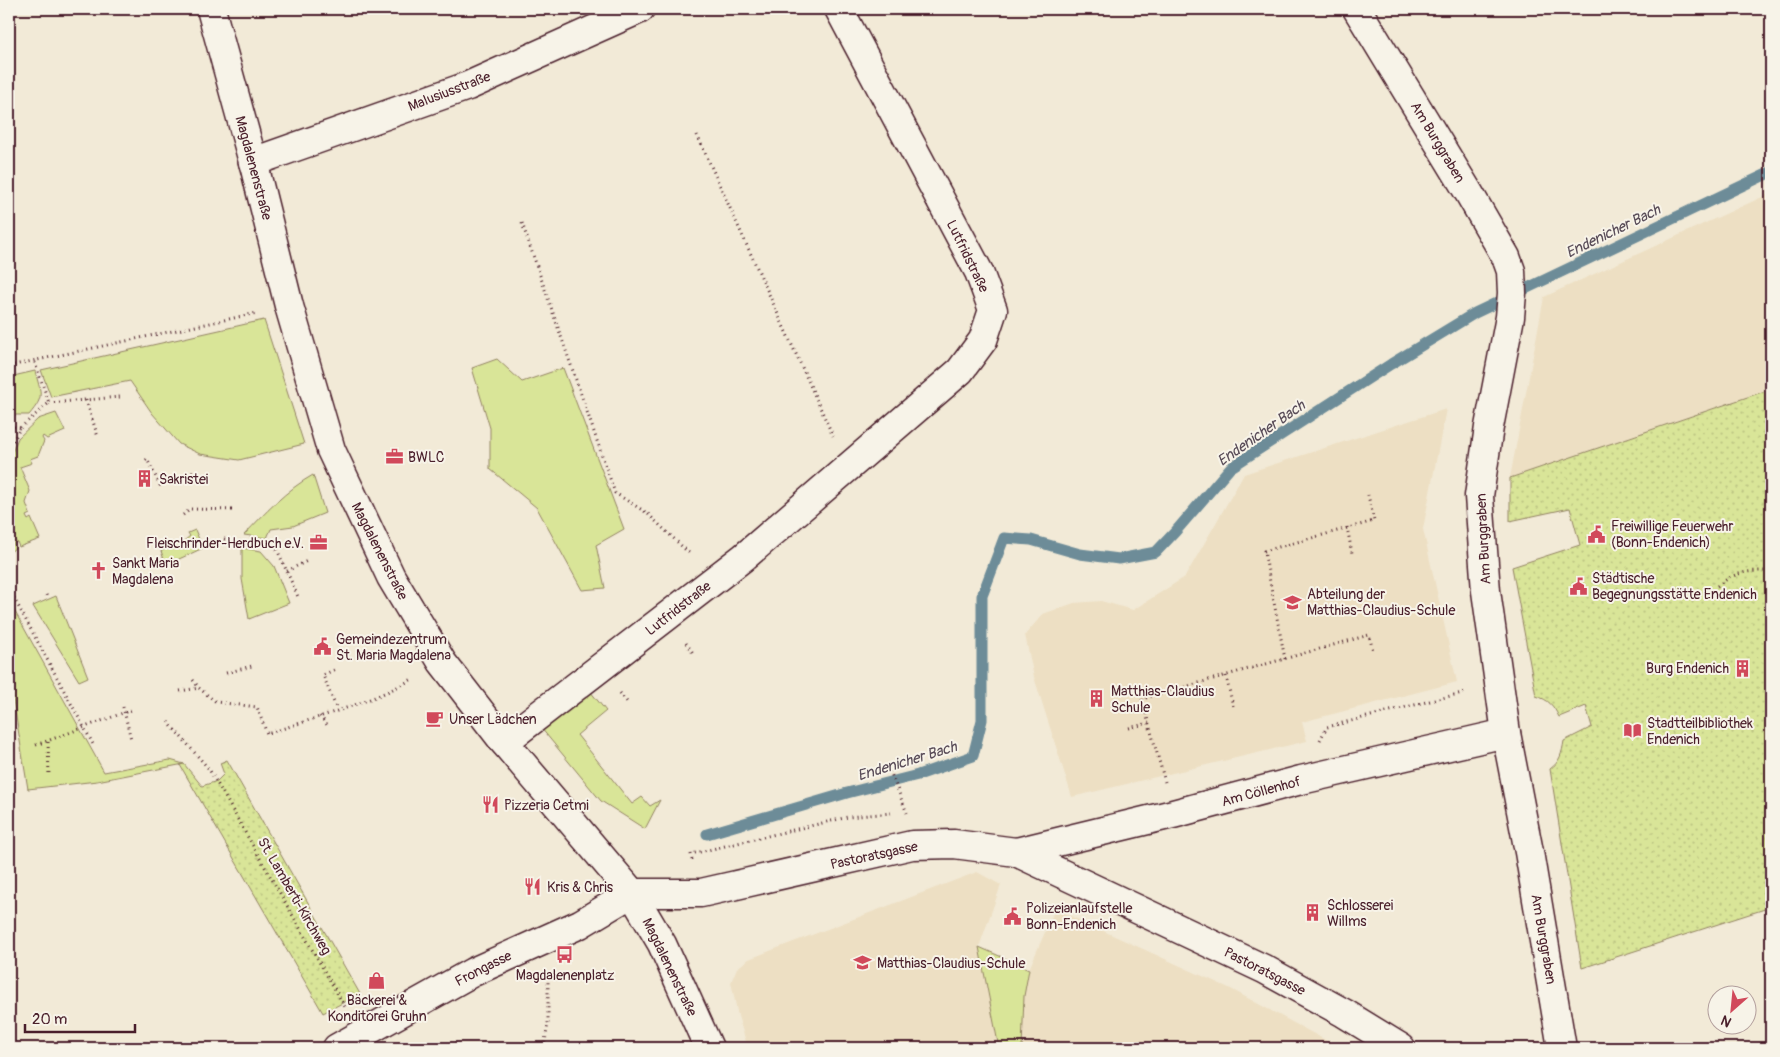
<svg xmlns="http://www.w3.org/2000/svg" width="1780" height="1057" font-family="Pangolin,sans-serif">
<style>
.built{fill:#eddfc3}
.green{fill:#d9e598;stroke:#928262}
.park{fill:url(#park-dots);stroke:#928262}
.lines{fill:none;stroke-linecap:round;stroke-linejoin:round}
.stream{stroke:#6d8c98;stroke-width:11}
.minor-casing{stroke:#4a1f2b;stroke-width:31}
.path{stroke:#4a1f2b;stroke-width:3;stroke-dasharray:1 4;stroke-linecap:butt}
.minor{stroke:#f7f3e8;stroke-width:28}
.labels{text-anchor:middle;stroke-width:4;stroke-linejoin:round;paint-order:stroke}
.street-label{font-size:14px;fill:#4a1f2b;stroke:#f7f3e8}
.poi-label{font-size:14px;fill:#4a1f2b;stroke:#f7f3e8;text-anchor:start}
.water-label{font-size:15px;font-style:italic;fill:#594c58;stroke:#f7f3e8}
</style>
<defs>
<pattern id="park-dots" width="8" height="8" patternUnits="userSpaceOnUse" patternTransform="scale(1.25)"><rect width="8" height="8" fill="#d9e598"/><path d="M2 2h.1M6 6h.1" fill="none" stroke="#bcc483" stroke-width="1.8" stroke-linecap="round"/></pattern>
</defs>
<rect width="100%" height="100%" fill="#f2ead7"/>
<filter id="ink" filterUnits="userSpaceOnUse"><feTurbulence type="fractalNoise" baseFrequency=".02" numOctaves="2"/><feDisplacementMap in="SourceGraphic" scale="10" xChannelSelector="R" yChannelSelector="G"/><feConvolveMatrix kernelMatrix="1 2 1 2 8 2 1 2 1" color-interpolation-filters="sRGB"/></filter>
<g filter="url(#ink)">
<g class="built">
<path d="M1771,193v196l-261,89 34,-181z"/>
<path d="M1446,409l-23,120 34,153 -155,40 5,19 -235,56 -38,-120 -9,-42 18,-21 31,-11 27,-2 32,9 52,-33 59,-103z"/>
<path d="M977,872l24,13 -22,62 20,101h-251l-10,-32 -7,-34 6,-14 12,-9z"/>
<path d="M1055,909l174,79 111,60h-318l2,-52 5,-27z"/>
</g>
<g class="green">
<path d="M264,320l40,124 -65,16 -39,-6 -21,-10 -27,-31 -22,-32 -79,16 -10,-27z"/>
<path d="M497,359l25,23 41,-14 61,161 -28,16 9,43 -23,2 -45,-82 -47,-39v-41l-18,-60z"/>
<path d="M35,371c6,23 10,25 -6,44h-20v-38z"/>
<path d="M56,413l9,18 -18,8 -4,-3 -1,2 2,3 -6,15 -8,3 2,4 -12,4 10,24 -4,12 4,11 -4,2 2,4 3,-2 9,21 -21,8 -2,-5 -3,1 1,5 -6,5v-93l9,-22 20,-19z"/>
<path d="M313,475l12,38 -32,13 -22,3 -4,9 -23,-3c21,-22 42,-45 69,-60z"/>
<path d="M195,530l8,18 -37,17 -5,-14 20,-9 2,5 3,-1 -2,-5 6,-5 -2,-3z"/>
<path d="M242,548l19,3 13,15 15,37 -40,16 -7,-40z"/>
<path d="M56,596l32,81 -9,4 -46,-75z"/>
<path d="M9,601l95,171 66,-12 14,4 -87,17 -69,8 -19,-114z"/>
<path d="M590,691l16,20 -29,24 55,69 10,-7 8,9 10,-6 -15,29 -44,-28 -60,-73z"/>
<path d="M979,947l50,22 -5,27 -2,52h-23z"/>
</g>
<g class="park">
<path d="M1771,389v518l-189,61 -32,-199c10,-7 12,-16 14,-28l28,-14 -6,-21 -27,11c-6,-12 -10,-17 -23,-21l-24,-129 68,-22 -10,-37 -60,13v-43z"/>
<path d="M227,760l133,234 -37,19 -143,-248 4,-1 18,22 15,-5 7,-7 -4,-11z"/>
</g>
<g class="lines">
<path class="stream" d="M707,834l140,-41 71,-18 55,-19 9,-36v-124l22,-58 27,2 49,14 39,5 37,-7 19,-20 55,-64 161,-104 84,-51 296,-141"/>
<defs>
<g id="minor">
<path d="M211,9l44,160 34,137 42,144 60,127 51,85 62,80 128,151 30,51 47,104"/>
<path d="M1357,9l112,184 37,64 5,14 1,22 -2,24 -21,110 -10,69 7,95 20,142 23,119 33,196"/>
<path d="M253,162l215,-76 172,-77"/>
<path d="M504,742l240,-185 216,-186 23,-31 10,-30 -14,-38 -140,-263"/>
<path d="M1016,852l157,-38 128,-34 205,-47"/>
<path d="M632,893h69l211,-48 42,-1 62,8 248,117 80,44 57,35"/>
<path d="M337,1048l136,-76 107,-48 52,-31"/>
</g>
</defs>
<use href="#minor" class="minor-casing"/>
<g class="path">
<path d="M697,135l136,301"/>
<path d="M522,223l93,270 32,20 44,42"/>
<path d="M9,366l248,-53"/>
<path d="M86,400l12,37"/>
<path d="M49,403l71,-6"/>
<path d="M9,426l11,2"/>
<path d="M9,450l11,-22 29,-25 -15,-43"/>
<path d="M146,460l1,-1 13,26 34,-14"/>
<path d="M183,515l8,-6 45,1"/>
<path d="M1347,527l5,26"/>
<path d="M224,539l52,8 23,52"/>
<path d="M287,571l20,-10"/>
<path d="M1717,586c20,-15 30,-15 54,-15"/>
<path d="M9,589l84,155"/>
<path d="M46,595l2,4"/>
<path d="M686,643l7,10"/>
<path d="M1285,659l-21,-108 110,-30 -6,-26"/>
<path d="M334,670l-11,5 14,35"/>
<path d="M226,673l26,-7"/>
<path d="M1226,676l7,30"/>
<path d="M193,680l6,8 17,14 41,5 10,27c49,-17 102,-30 147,-56"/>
<path d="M180,691l19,-3"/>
<path d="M620,693l7,9"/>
<path d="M123,707l8,32"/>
<path d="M320,716l7,9"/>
<path d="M168,722l41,47 136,238"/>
<path d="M1129,728l20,-5"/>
<path d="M1320,740l7,-13 139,-35"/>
<path d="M48,742l1,34"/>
<path d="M36,745l98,-36"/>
<path d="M888,766l19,47"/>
<path d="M1165,782l-23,-83 227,-64 4,16"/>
<path d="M692,860l-1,-6 157,-37 43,-4"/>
<path d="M544,1048l4,-25v-49"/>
</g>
<use href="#minor" class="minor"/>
</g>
</g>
<defs>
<symbol id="office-bare" viewBox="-9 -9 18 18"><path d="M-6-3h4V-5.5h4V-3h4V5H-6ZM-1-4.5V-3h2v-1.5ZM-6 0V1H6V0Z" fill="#d1495b" stroke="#f7f3e8" stroke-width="2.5" paint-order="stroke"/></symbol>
<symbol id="building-bare" viewBox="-9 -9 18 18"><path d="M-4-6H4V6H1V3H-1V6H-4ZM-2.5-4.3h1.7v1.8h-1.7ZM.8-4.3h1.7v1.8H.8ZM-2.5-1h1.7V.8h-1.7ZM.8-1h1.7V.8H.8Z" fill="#d1495b" stroke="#f7f3e8" stroke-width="2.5" paint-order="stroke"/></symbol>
<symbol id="civic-bare" viewBox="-9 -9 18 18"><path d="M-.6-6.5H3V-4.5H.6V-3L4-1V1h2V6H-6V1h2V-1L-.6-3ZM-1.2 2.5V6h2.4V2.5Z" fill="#d1495b" stroke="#f7f3e8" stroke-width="2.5" paint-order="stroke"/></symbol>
<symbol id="church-bare" viewBox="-9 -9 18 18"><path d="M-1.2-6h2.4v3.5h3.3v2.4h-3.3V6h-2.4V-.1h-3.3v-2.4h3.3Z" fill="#d1495b" stroke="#f7f3e8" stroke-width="2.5" paint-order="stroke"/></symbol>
<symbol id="school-bare" viewBox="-9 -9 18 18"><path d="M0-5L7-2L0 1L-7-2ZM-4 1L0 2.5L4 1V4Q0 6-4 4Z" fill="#d1495b" stroke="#f7f3e8" stroke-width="2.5" paint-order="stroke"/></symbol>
<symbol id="cafe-bare" viewBox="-9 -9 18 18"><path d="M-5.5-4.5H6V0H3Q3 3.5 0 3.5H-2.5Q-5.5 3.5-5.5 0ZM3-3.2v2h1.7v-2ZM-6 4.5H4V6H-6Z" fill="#d1495b" stroke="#f7f3e8" stroke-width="2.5" paint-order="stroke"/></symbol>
<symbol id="library-bare" viewBox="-9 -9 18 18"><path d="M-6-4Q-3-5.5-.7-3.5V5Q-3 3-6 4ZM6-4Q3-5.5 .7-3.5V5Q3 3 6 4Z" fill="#d1495b" stroke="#f7f3e8" stroke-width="2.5" paint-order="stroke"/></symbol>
<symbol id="restaurant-bare" viewBox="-9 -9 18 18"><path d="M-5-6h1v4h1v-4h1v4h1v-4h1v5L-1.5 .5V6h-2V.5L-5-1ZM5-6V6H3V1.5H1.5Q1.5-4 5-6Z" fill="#d1495b" stroke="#f7f3e8" stroke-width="2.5" paint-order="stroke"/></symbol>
<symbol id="bus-bare" viewBox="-9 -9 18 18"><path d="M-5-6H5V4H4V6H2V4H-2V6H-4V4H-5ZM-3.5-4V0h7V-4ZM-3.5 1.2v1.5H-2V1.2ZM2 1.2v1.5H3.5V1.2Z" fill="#d1495b" stroke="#f7f3e8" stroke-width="2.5" paint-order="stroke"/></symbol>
<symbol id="shop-bare" viewBox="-9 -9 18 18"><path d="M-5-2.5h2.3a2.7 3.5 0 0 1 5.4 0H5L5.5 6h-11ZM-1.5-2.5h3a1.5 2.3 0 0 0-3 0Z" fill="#d1495b" stroke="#f7f3e8" stroke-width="2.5" paint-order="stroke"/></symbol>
</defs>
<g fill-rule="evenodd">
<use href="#office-bare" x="382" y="444" width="25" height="25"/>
<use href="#building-bare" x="132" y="466" width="25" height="25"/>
<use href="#civic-bare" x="1584" y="522" width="25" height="25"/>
<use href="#office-bare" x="306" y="530" width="25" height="25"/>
<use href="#church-bare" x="86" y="558" width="25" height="25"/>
<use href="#civic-bare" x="1566" y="574" width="25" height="25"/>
<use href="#school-bare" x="1280" y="590" width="25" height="25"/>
<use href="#civic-bare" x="310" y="634" width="25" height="25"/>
<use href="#building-bare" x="1730" y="656" width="25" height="25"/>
<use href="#building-bare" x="1084" y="686" width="25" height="25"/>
<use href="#cafe-bare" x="422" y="706" width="25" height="25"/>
<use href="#library-bare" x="1620" y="718" width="25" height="25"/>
<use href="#restaurant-bare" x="478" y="792" width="25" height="25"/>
<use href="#restaurant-bare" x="520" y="874" width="25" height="25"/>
<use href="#building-bare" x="1300" y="900" width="25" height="25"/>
<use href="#civic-bare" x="1000" y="904" width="25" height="25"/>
<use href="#bus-bare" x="552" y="942" width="25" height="25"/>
<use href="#school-bare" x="850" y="950" width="25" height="25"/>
<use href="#shop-bare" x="364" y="968" width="25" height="25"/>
</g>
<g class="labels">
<g class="street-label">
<text transform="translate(449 91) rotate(-21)" y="5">Malusiusstraße</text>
<text transform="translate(1438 142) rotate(59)" y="5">Am Burggraben</text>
<text transform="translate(254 168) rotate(75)" y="5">Magdalenenstraße</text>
<text transform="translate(968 256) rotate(64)" y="5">Lutfridstraße</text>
<text transform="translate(1483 539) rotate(-93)" y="5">Am Burggraben</text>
<text transform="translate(380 551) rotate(63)" y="5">Magdalenenstraße</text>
<text transform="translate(678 608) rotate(-38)" y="5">Lutfridstraße</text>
<text transform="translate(1261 791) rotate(-15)" y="5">Am Cöllenhof</text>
<text transform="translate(874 855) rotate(-12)" y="5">Pastoratsgasse</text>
<text transform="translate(295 896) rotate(60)" y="5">St. Lamberti-Kirchweg</text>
<text transform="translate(1544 939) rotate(80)" y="5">Am Burggraben</text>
<text transform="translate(670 967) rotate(64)" y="5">Magdalenenstraße</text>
<text transform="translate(483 968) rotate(-27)" y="5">Frongasse</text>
<text transform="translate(1265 971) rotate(27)" y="5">Pastoratsgasse</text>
</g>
<g class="poi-label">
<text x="408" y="462">BWLC</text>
<text x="159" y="484">Sakristei</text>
<text x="1611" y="531">Freiwillige Feuerwehr<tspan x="1611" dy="16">(Bonn-Endenich)</tspan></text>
<text x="304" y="548" text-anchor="end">Fleischrinder-Herdbuch e.V.</text>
<text x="112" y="568">Sankt Maria<tspan x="112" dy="16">Magdalena</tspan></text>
<text x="1592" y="583">Städtische<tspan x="1592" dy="16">Begegnungsstätte Endenich</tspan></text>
<text x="1307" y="599">Abteilung der<tspan x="1307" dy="16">Matthias-Claudius-Schule</tspan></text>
<text x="336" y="644">Gemeindezentrum<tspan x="336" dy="16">St. Maria Magdalena</tspan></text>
<text x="1729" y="673" text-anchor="end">Burg Endenich</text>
<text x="1111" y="696">Matthias-Claudius<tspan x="1111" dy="16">Schule</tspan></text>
<text x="449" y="724">Unser Lädchen</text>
<text x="1647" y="728">Stadtteilbibliothek<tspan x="1647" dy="16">Endenich</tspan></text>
<text x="504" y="810">Pizzeria Cetmi</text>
<text x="547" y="892">Kris &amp; Chris</text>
<text x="1327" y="910">Schlosserei<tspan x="1327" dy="16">Willms</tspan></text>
<text x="1026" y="913">Polizeianlaufstelle<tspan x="1026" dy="16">Bonn-Endenich</tspan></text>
<text x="877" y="968">Matthias-Claudius-Schule</text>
<text x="565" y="980" text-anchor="middle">Magdalenenplatz</text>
<text x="377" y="1005" text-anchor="middle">Bäckerei &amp;<tspan x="377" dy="16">Konditorei Gruhn</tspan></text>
</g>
<g class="water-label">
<text transform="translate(1613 231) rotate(-26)" y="5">Endenicher Bach</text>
<text transform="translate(1261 433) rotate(-35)" y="5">Endenicher Bach</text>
<text transform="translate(907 761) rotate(-17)" y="5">Endenicher Bach</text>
</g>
</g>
<rect width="1780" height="1057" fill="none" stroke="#f7f3e8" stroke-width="30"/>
<rect x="15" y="15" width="1750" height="1027" fill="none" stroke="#4a1f2b" stroke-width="2" filter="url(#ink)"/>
<g transform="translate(1732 1010) rotate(207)"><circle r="24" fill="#f7f3e8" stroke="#b29e9c"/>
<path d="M0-4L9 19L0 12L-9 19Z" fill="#d1495b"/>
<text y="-8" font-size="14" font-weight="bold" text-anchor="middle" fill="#4a1f2b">N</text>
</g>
<path d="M25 1024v8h110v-8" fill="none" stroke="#4a1f2b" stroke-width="2.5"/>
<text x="32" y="1024" font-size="15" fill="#4a1f2b" stroke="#f7f3e8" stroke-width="4" paint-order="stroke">20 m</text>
</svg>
